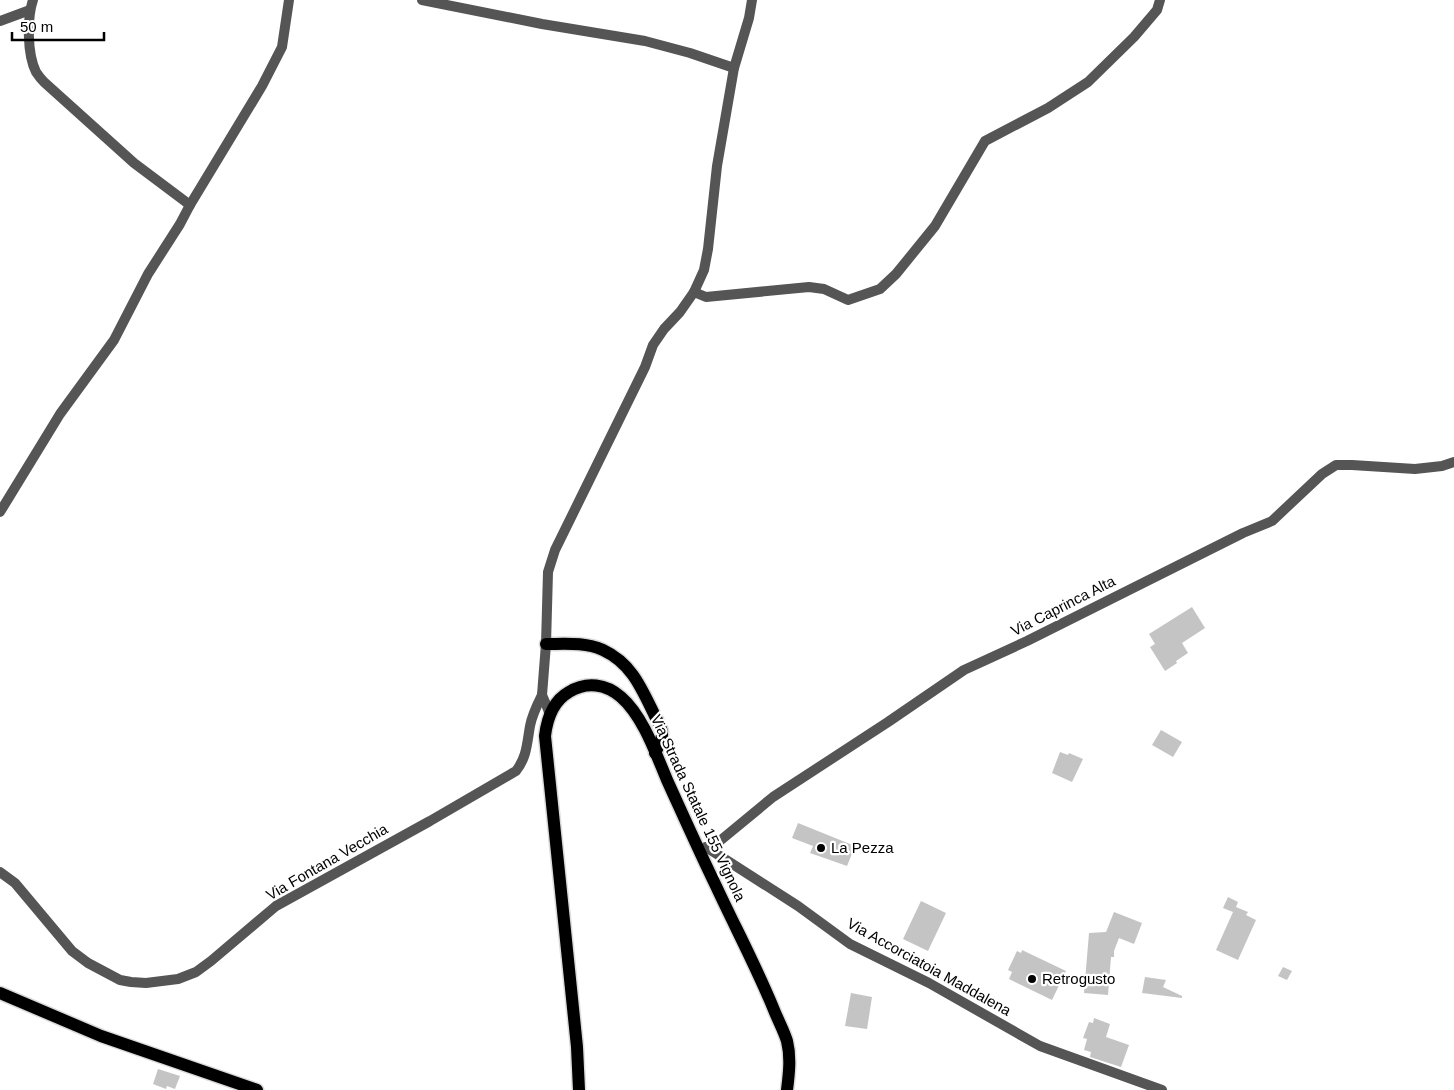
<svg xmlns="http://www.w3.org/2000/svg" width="1454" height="1090" font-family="Arial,sans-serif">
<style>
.building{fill:#c4c4c4}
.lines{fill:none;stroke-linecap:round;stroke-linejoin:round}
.primary-casing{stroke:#dbdbdb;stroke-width:15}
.minor{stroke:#555;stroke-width:10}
.primary{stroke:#000;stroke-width:12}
.poi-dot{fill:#000;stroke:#fff;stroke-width:2}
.labels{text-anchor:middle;stroke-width:4.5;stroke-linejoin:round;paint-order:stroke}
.street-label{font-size:15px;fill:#000;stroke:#fff}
.poi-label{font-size:15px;fill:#000;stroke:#fff;text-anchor:start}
</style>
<rect width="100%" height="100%" fill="#fff"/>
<g class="building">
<path d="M1192,607l13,21 -23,15 6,10 -12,8 1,2 -12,8 -15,-24 5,-3 -6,-10z"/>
<path d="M1161,730l21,12 -9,15 -21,-12z"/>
<path d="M1060,752l8,3 1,-2 14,6 -11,23 -20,-9z"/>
<path d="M798,823l57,23 -8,20 -37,-13 3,-7 -21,-8z"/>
<path d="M1228,897l10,5 -2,5 12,5 -2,3 10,5 -18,40 -22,-10 17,-38 -10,-4z"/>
<path d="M921,901l25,12 -18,38 -25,-12z"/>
<path d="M1114,912l28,11 -8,21 -15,-6 -5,13v6h-3l-3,38 -24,-2 5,-60 17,-1z"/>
<path d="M1022,950l44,21 -14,29 -43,-21 3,-7 -4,-2 9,-19 4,2z"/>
<path d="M1283,967l9,4 -5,9 -9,-4z"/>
<path d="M1145,977l21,3 -3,7 19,9v2l-40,-5z"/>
<path d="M851,993l21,4 -5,32 -22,-3z"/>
<path d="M1094,1018l16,6 -4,13 23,8 -8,22 -31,-10 1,-5 -7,-2 3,-11 -4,-1 6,-16 4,1z"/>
<path d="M158,1069l22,7 -5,13 -8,-3 -1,3 -13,-5z"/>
</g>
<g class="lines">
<defs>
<g id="primary">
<path d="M546,644c19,0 39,-2 57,6 28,13 38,37 51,64 2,5 7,12 8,18 1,7 -4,15 -7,21"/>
<path d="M0,993l101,43 156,54"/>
<path d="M579,1090l-2,-43 -32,-311c2,-17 8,-35 24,-44 18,-11 37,-8 52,5 22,19 35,57 46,83 16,35 32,71 49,106 19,41 41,82 58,124 4,10 10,21 13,31 4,16 2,33 0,49"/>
</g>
</defs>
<use href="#primary" class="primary-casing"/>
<g class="minor">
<path d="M33,0c-6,18 -6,54 3,72 2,3 5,7 8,10l90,81 56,42"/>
<path d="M422,0l120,24 103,17 45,12 44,15"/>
<path d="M0,21l30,-11"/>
<path d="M694,292l12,5 103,-10 15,2 24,11 32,-11 16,-15 39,-48 50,-85 63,-33 40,-26 46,-45 23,-27 3,-10"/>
<path d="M0,512l60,-98 54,-74 34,-66 32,-50 10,-19 72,-119 20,-39 7,-47"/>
<path d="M550,714l-8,-19 4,-51 2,-72 7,-22 90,-183 8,-22 11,-16 16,-17 14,-20 10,-22 4,-21 9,-83 17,-98 15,-50 3,-18"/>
<path d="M706,847l92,59 52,38 79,39 111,63 122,44"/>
<path d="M710,849l63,-52 115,-75 76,-52 63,-29 216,-108 29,-12 50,-47 14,-9h16l63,4 27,-3 12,-4"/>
<path d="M0,872l15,11 57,68 16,12 32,17 11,2 15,1 32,-4 18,-7 15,-11 65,-55 154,-85 86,-50c11,-14 11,-28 14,-45 2,-11 7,-21 12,-31"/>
</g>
<use href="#primary" class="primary"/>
</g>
<g class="poi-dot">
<circle cx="821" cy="848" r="5"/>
<circle cx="1032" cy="979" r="5"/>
</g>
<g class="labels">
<g class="street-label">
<text transform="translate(1063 606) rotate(-27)" y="5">Via Caprinca Alta</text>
<text transform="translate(698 808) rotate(65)" y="5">Via Strada Statale 155 Vignola</text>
<text transform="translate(327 862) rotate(-30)" y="5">Via Fontana Vecchia</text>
<text transform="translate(929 967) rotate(29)" y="5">Via Accorciatoia Maddalena</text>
</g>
<g class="poi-label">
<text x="831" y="853">La Pezza</text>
<text x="1042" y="984">Retrogusto</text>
</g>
</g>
<path d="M12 32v8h92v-8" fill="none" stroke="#000000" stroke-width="2.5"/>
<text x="20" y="32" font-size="15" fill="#000000" stroke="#ffffff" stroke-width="4" paint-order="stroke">50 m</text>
</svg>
